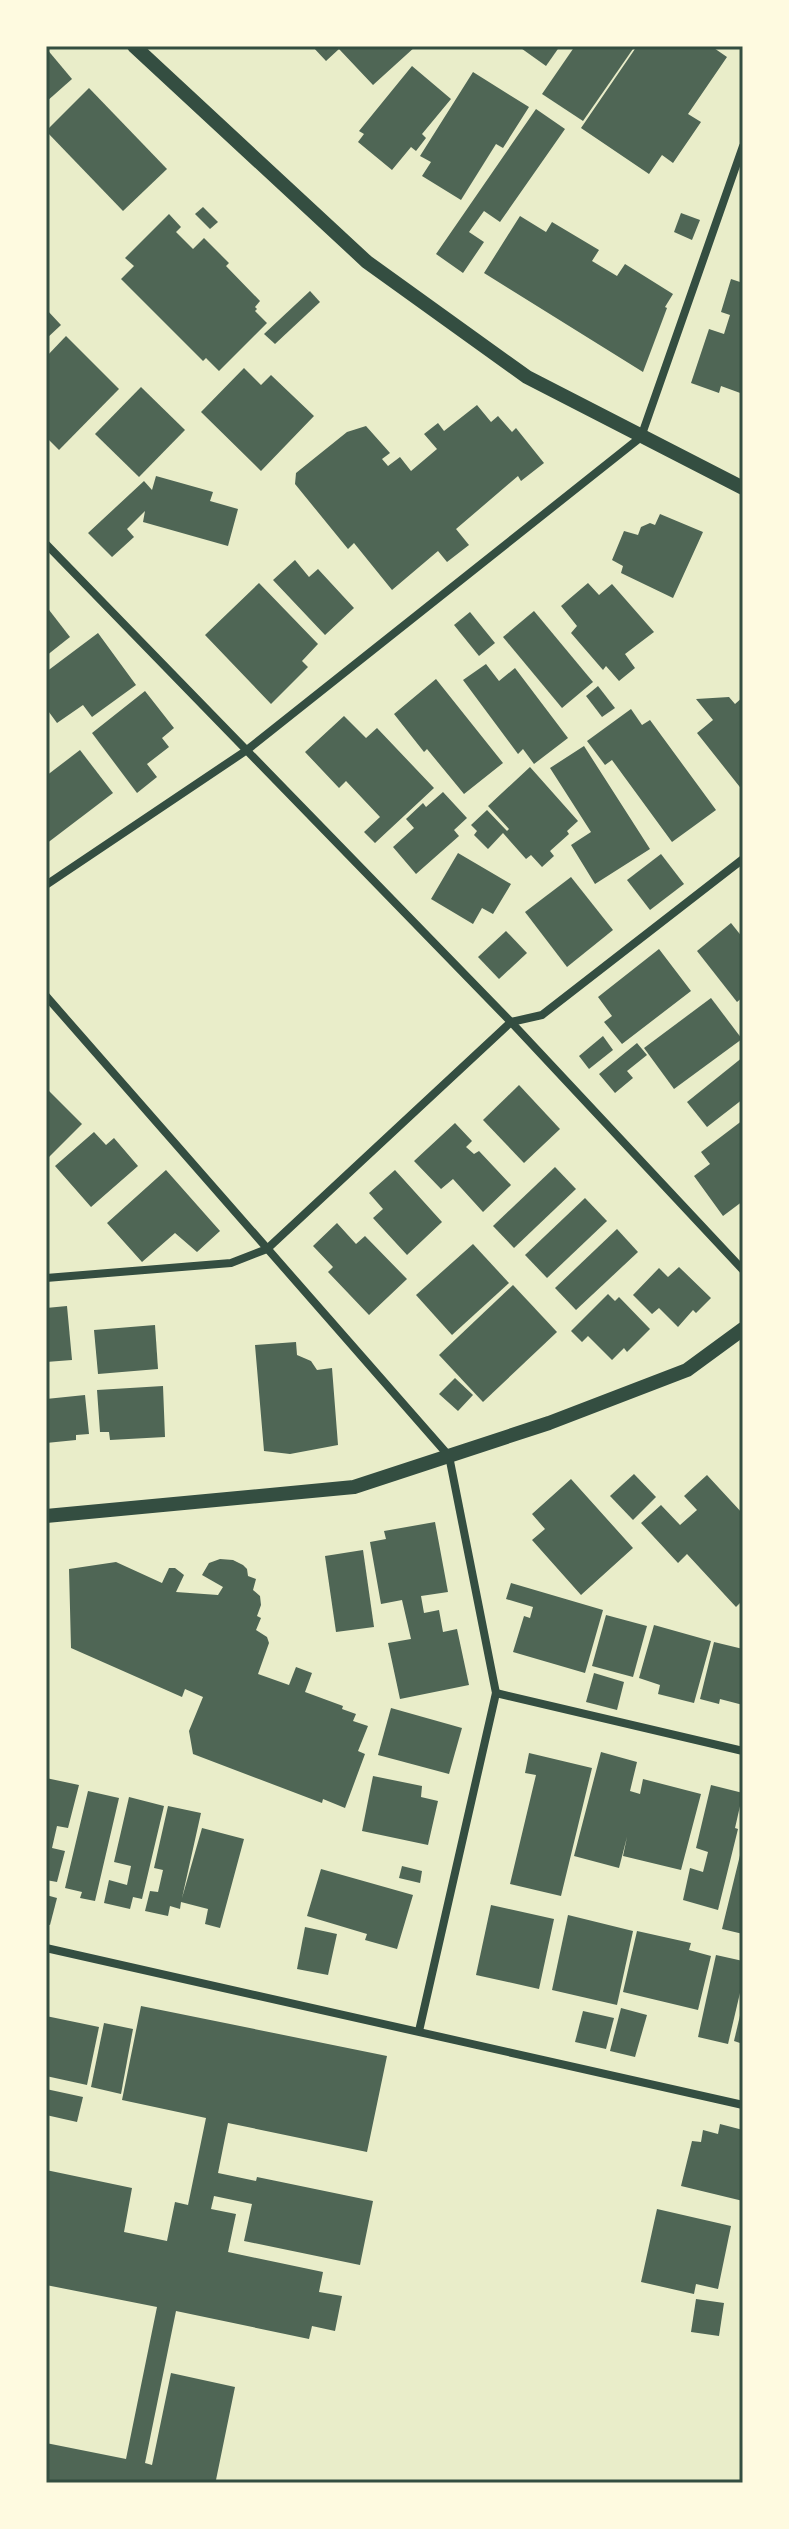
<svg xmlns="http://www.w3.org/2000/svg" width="789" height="2529" font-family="Merriweather,serif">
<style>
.building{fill:#4f6655}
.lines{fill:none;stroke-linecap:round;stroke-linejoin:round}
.minor{stroke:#344e41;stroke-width:8}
.tertiary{stroke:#344e41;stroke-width:14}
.neatline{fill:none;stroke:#344e41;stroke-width:3}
</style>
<rect width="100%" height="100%" fill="#e9edc9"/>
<g class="building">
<path d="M312,46h104l-43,39 -34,-36 -13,12z"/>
<path d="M518,46h42l-14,20z"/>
<path d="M575,46h60l-52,75 -41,-27z"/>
<path d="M637,46h74l16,11 -39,57 13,8 -28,41 -11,-8 -13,19 -68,-46z"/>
<path d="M46,48l26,31 -26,23z"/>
<path d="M412,66l39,33 -29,35 4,4 -10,13 -5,-4 -19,23 -34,-28 6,-8 -5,-3z"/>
<path d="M473,72l56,35 -26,41 -7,-4 -35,56 -39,-24 9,-14 -11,-6z"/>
<path d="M89,88l78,81 -44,42 -77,-80z"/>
<path d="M536,109l29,20 -65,93 -16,-11 -15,21 15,10 -21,31 -27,-19z"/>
<path d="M203,207l15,15 -8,7 -15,-15z"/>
<path d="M681,213l19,7 -8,20 -18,-8z"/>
<path d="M169,214l12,13 -5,5 17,17 11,-11 25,25 -3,3 34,35 -5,6 2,2 -2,2 12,12 -48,48 -13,-13 -3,3 -82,-82 13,-13 -9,-8z"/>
<path d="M520,216l26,16 6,-10 47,28 -7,11 25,15 8,-12 48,30 -8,13 2,1 -24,64 -159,-99z"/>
<path d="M731,279l12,4v111l-22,-8 -2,7 -28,-10 18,-54 15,5 6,-19 -9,-3z"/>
<path d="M310,291l10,11 -45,42 -11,-10z"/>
<path d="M46,309l15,16 -15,14z"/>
<path d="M66,336l53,53 -60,61 -13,-13v-80z"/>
<path d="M244,368l17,17 10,-10 43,41 -53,55 -60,-59z"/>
<path d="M141,387l44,43 -46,47 -44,-43z"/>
<path d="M477,405l14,17 7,-6 14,16 4,-4 28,35 -23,18 -3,-5 -62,53 13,16 -22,17 -9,-11 -46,39 -38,-47 -6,6 -53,-65 1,-11 51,-41 19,-6 24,27 -8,6 6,7 12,-9 11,14 26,-22 -13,-15 14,-11 6,8z"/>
<path d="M156,476l57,16 -3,9 28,8 -10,37 -85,-24 2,-11 -18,18 7,8 -22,20 -24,-24 56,-52 8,9z"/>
<path d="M660,514l43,18 -30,66 -52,-25 2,-7 -11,-6 12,-29 14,4 3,-8 9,-4 5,2z"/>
<path d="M295,560l14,17 9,-8 36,39 -29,27 -52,-55z"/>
<path d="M259,583l59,61 -16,17 6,6 -37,37 -66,-69z"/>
<path d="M588,583l11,12 13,-11 42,48 -29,22 10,14 -16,13 -13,-15 -3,4 -32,-37 6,-7 -16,-20z"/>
<path d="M46,606l24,31 -24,19z"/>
<path d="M534,611l59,71 -31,26 -59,-71z"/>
<path d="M470,612l25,31 -16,13 -25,-31z"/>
<path d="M98,633l38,52 -44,32 -9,-12 -26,18 -11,-15v-36z"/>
<path d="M486,664l13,17 16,-13 53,70 -34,26 -11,-15 -5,5 -55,-74z"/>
<path d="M436,679l67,84 -39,31 -37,-45 -3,3 -30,-38z"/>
<path d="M598,686l17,22 -13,9 -16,-21z"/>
<path d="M145,691l29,37 -12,10 7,9 -22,17 10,13 -20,16 -45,-60z"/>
<path d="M729,697l6,7 8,-7v94l-46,-58 16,-13 -17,-21z"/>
<path d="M631,709l11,16 8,-5 66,90 -44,32 -60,-82 -7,5 -18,-24z"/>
<path d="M344,716l22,22 11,-10 57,60 -59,55 -11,-11 16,-15 -34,-36 -7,7 -34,-36z"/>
<path d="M584,746l66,103 -55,35 -24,-39 20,-13 -41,-64z"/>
<path d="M80,750l33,43 -67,51v-68z"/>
<path d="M530,767l48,54 -11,10 2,3 -19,17 4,5 -12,11 -11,-12 -5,4 -23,-26 -15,16 -14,-14 3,-4 -6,-6 16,-15 20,21 2,-2 -21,-23z"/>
<path d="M443,792l24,26 -13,12 5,6 -43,38 -23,-27 21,-19 -8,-9 17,-16 3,4z"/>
<path d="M458,853l53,31 -18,30 -11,-6 -9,16 -42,-25z"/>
<path d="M661,854l23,30 -34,26 -23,-30z"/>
<path d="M571,877l42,53 -46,37 -42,-55z"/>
<path d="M731,923l12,15v59l-6,5 -40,-51z"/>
<path d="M506,931l21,22 -28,26 -21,-22z"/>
<path d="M659,949l32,42 -69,53 -18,-22 8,-6 -14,-19z"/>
<path d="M711,998l31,41 -68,50 -30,-41z"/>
<path d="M603,1036l10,14 -24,19 -10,-13z"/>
<path d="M637,1043l10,12 -20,16 6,7 -18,15 -16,-19z"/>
<path d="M743,1057v42l-36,28 -20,-25z"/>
<path d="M519,1085l41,44 -36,34 -41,-43z"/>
<path d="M46,1088l36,36 -36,36z"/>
<path d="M743,1120v81l-20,15 -29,-40 16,-12 -9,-12z"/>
<path d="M455,1123l17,18 -6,6 8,7 5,-3 32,34 -28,27 -30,-33 -12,10 -27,-28z"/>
<path d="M94,1132l12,13 8,-7 24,28 -47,41 -36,-41z"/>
<path d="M555,1167l21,22 -62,59 -21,-22z"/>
<path d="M166,1170l54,61 -23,21 -22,-19 -33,29 -35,-39z"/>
<path d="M395,1170l47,52 -35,33 -34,-37 10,-9 -14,-16z"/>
<path d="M585,1198l22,23 -60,57 -22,-23z"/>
<path d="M337,1223l19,21 9,-8 42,43 -38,36 -41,-43 5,-5 -20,-21z"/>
<path d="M617,1229l21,23 -62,58 -21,-22z"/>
<path d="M473,1244l36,39 -57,52 -36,-40z"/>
<path d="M679,1267l32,31 -15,15 -3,-3 -15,17 -19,-19 -7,6 -19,-19 26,-27 9,9z"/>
<path d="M513,1285l44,47 -74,70 -44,-47z"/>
<path d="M608,1294l7,7 4,-4 31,32 -23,23 -3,-4 -12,12 -24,-24 -6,6 -11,-11z"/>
<path d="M67,1306l5,54 -26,2v-54z"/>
<path d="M155,1325l3,44 -60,5 -4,-44z"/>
<path d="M296,1342l1,13 14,6 6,9 15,-2 6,77 -48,9 -26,-3 -9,-106z"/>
<path d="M455,1378l18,17 -15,16 -19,-17z"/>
<path d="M163,1386l2,51 -55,3 -1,-8h-9l-3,-42z"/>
<path d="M85,1395l4,39 -13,1v5l-30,3v-44z"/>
<path d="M634,1474l22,23 -23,23 -23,-24z"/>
<path d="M707,1475l36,39v92l-3,-3 -4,4 -49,-53 -9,9 -37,-40 20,-18 19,20 17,-15 -13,-14z"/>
<path d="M571,1479l62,69 -52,47 -49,-55 13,-11 -13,-15z"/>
<path d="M435,1522l13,70 -27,4 3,17 15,-3 4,22 14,-3 12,56 -69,14 -12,-56 23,-4 -9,-39 -21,4 -11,-62 16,-3 -2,-8z"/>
<path d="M363,1550l11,77 -38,5 -11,-76z"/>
<path d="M220,1559l13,1 10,5 4,4 1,7 8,3 -3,11 7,6 1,9 -4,11 4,2 -5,12 11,7 2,6 -11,31 31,11 7,-18 16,6 -7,19 38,14 -1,3 14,5 -3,7 15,5 -10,25 7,3 -20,54 -22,-9 -1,4 -129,-49 -4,-23 14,-34 -18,-8 -3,8 -111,-49 -2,-79 47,-7 46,21 7,-15h6l9,7 -8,17 42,3 5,-8 -21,-12 7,-12z"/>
<path d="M511,1583l92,27 -18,63 -72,-21 11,-36 6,2 3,-11 -27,-8z"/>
<path d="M606,1615l41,11 -14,51 -41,-11z"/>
<path d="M654,1625l57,16 -17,62 -36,-9 2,-9 -21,-7z"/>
<path d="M714,1642l29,7v56l-23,-6 -1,5 -19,-5z"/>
<path d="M594,1673l30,9 -7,28 -31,-8z"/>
<path d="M391,1708l71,20 -13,46 -71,-19z"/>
<path d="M601,1752l36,10 -7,29 10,3 3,-15 58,15 -20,76 -58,-14 4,-19 -8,31 -45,-12z"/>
<path d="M529,1753l63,15 -31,128 -51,-12 26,-109 -11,-2z"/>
<path d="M373,1776l49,10 -1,11 17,4 -10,44 -66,-14z"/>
<path d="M46,1778l33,7 -11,43 -11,-2 -5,22 13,3 -8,31 -11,-2z"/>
<path d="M711,1785l32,8 -8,35 3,1 -20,81 -35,-10 7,-32 13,4 5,-20 -12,-4z"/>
<path d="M88,1791l31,7 -24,103 -15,-3 2,-6 -17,-4z"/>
<path d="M129,1797l35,9 -22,93 -9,-2 -3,12 -26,-6 5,-23 18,5 4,-19 -17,-4z"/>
<path d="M168,1806l33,7 -19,85 20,-70 42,11 -24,89 -15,-4 3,-15 -27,-7 -1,7 -10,-3 -2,10 -23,-5 5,-20 8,1 5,-22 -9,-2z"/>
<path d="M742,1847l1,24 -3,11 3,1v51l-21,-5z"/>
<path d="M402,1866l20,5 -2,12 -21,-5z"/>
<path d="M321,1869l92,26 -16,54 -32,-9 2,-6 -60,-18z"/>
<path d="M46,1895l11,3 -7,27 -4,-1z"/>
<path d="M491,1905l63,14 -15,70 -63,-14z"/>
<path d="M568,1915l65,16 -16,74 -65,-15z"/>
<path d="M305,1927l32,7 -9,41 -31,-6z"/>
<path d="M637,1931l54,12 -2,7 22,6 -13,54 -75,-18z"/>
<path d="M716,1955l27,6v19l-15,64 -30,-7z"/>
<path d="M141,2006l246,50 -20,96 -139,-29 -10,50 38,8 1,-4 116,24 -13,64 -116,-24 8,-37 -38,-8 -3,13 25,5 -8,38 95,20 -4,20 23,4 -7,35 -23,-5 -3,13 -133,-28 -31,152 7,2 19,-92 64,14 -19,93 9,3h-179v-40l80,16 31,-152 -111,-22v-115l86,18 -8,44 43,9 8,-39 13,3 18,-87 -84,-18z"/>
<path d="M742,2007h1v37l-9,-3z"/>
<path d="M621,2008l26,7 -12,42 -25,-6z"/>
<path d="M583,2011l31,7 -8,31 -31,-7z"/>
<path d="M46,2016l53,11 -12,58 -41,-9z"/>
<path d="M104,2023l29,6 -12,65 -30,-7z"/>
<path d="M46,2089l37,8 -6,25 -31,-7z"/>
<path d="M720,2124l23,6v71l-62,-15 11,-45 9,1 2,-12 15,4z"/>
<path d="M657,2209l74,17 -13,63 -22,-5 -2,10 -53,-12z"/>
<path d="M696,2299l28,4 -5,33 -28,-4z"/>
</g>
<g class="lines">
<g class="minor">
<path d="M46,544l465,478 232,248"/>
<path d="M46,885l201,-135 394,-313 102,-291"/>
<path d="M46,996l403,460 47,237 -77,338"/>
<path d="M46,1278l185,-15 36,-14 244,-227 31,-7 201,-156"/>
<path d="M496,1693l247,58"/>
<path d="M46,1948l697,157"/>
</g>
<g class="tertiary">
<path d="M134,46l233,216 160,115 216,111"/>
<path d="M46,1516l308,-29 195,-64 138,-53 56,-41"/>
</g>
</g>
<rect width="789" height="2529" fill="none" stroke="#fefae0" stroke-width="96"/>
<rect x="48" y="48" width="693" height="2433" class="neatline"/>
</svg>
